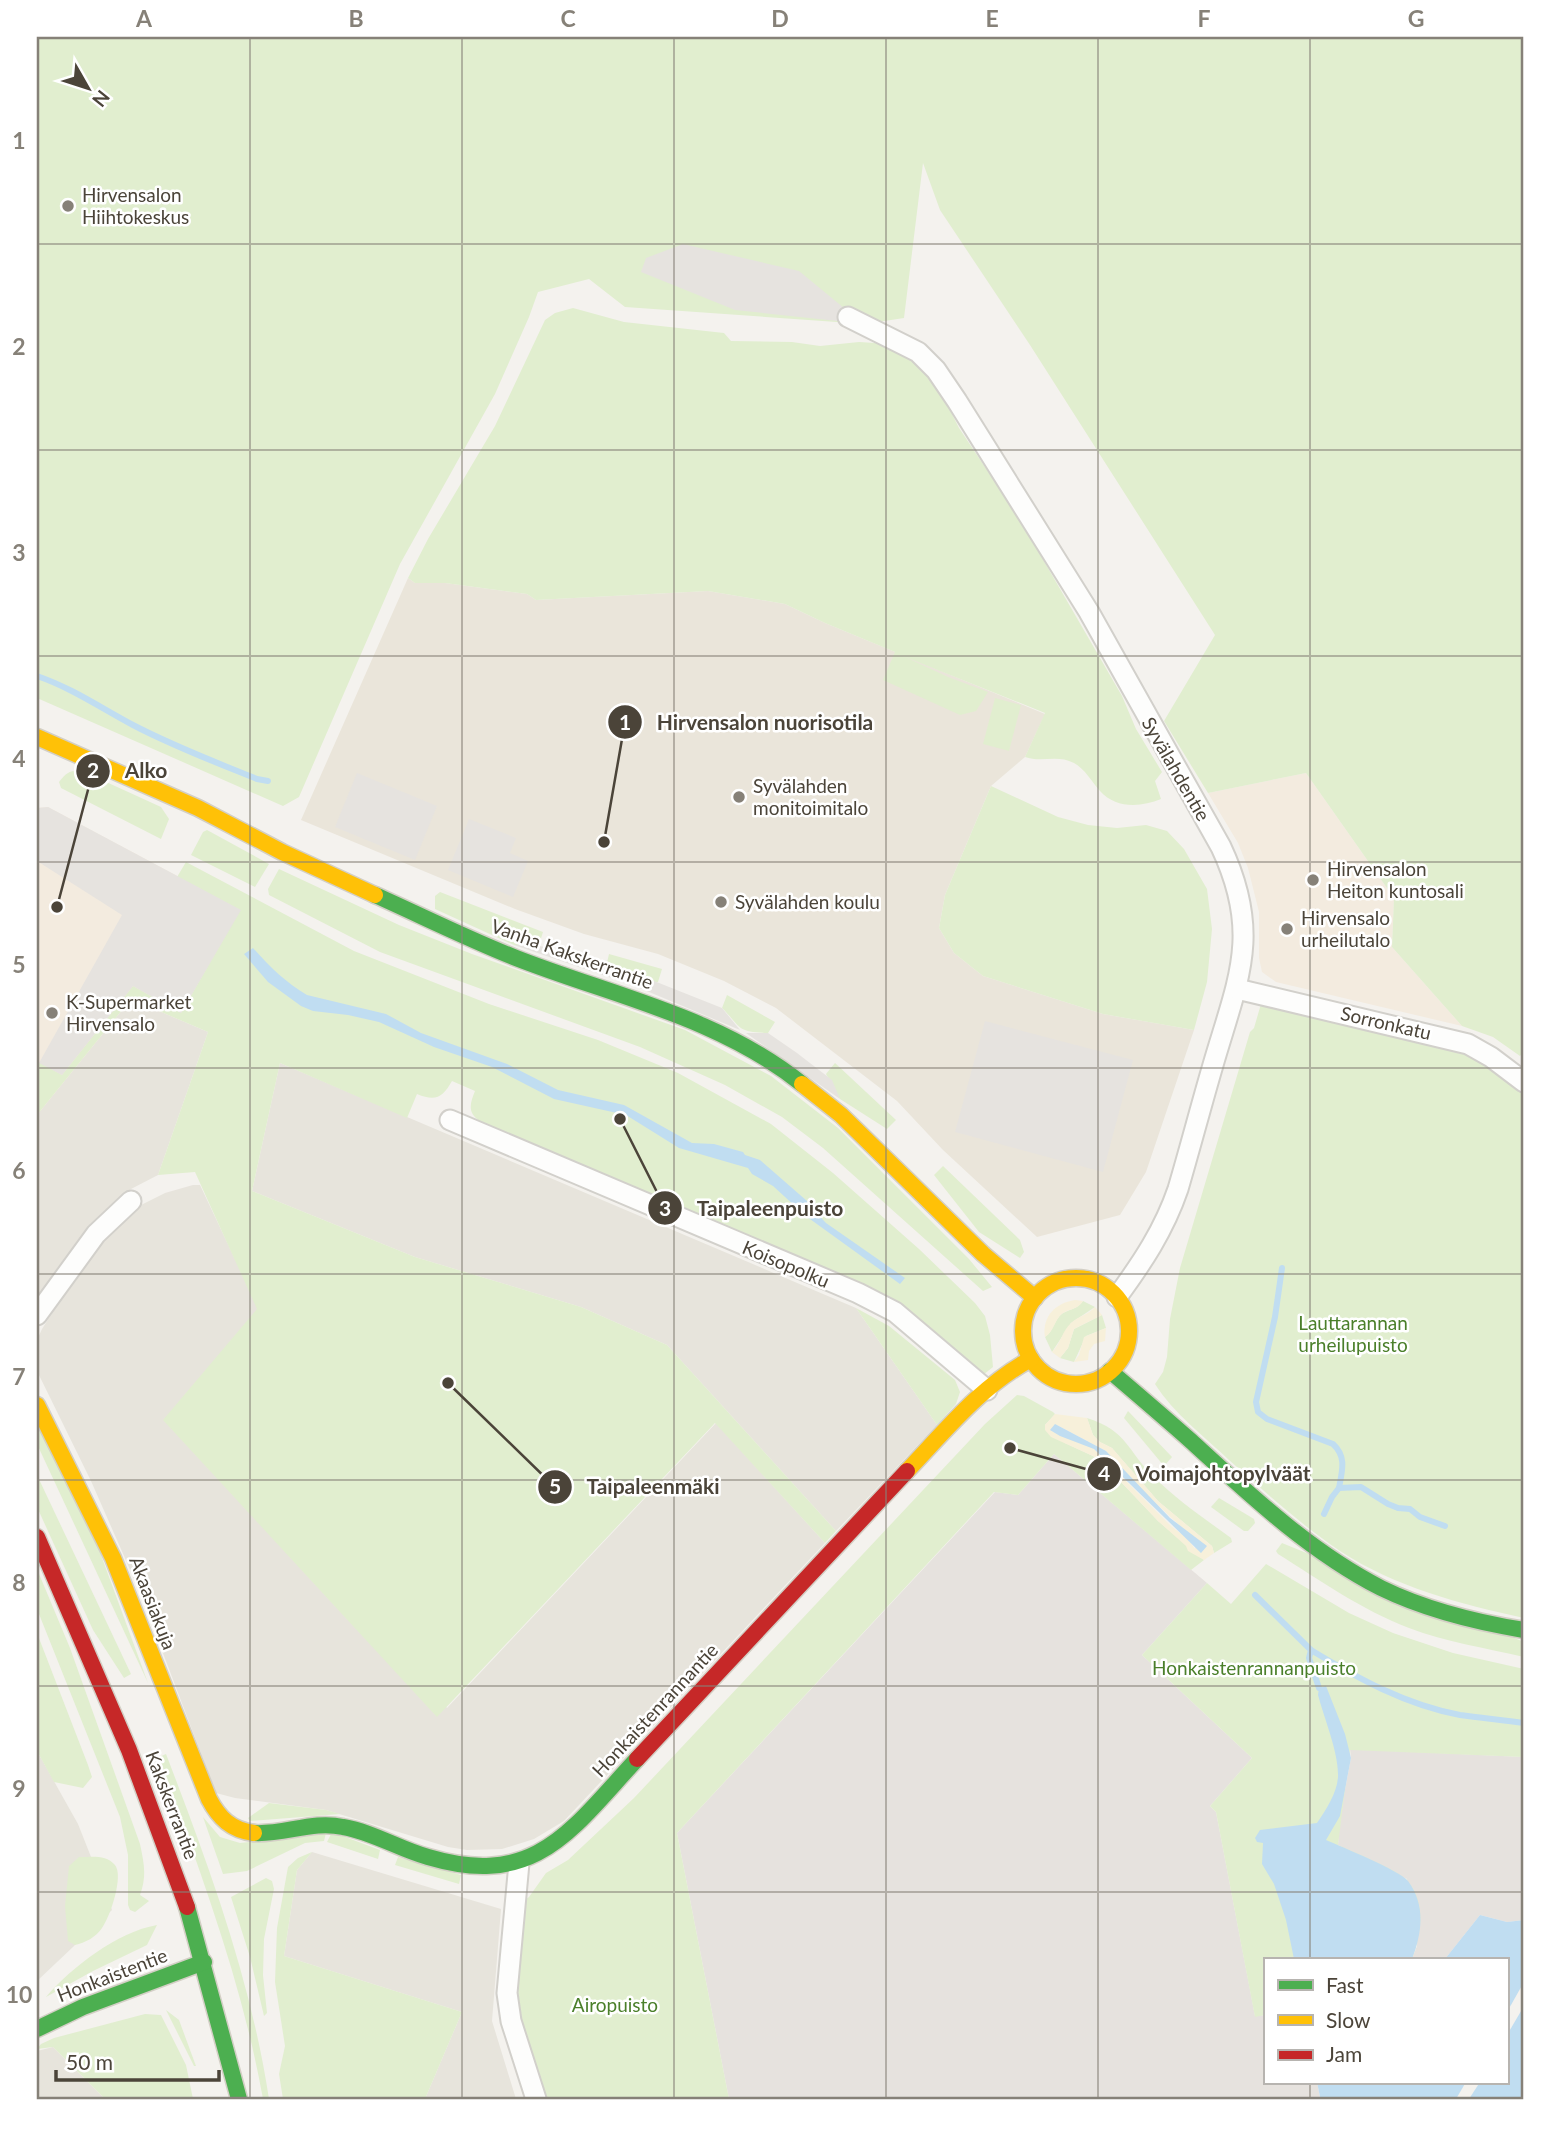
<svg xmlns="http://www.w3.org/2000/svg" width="1561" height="2136" font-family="Lato,sans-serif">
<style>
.residential{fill:#e7e4dc}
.commercial{fill:#f3ebdf}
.industrial{fill:#e6e2de}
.education{fill:#eae5da}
.green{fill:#e1eecf}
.sand{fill:#f7f0da;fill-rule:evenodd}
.parking{fill:#e6e3df}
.water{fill:#c0ddf1}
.pier{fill:#f4f2ee}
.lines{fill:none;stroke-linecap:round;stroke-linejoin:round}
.stream{stroke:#c0ddf1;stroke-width:6}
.street-casing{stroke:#d2d0cb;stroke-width:23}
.fast-casing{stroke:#d3cfc5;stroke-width:19}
.slow-casing{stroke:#d3cfc5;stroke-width:19}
.jam-casing{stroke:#d3cfc5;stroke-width:19}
.street{stroke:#fdfdfc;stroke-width:19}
.fast{stroke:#4caf50;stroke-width:16}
.slow{stroke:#ffc107;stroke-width:16}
.jam{stroke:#c62828;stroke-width:16}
.grid{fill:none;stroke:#868178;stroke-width:2;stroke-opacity:0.55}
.poi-dot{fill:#868178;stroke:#fff;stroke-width:2.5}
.labels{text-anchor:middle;stroke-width:5;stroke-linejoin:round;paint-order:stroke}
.poi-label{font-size:19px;fill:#4b4439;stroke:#fff;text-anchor:start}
.street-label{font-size:19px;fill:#4b4439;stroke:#fff}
.park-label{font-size:19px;fill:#4a7f2a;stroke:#fff}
.leader{fill:none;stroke:#4b4439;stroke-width:2.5}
.callout-dot{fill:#4b4439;stroke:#fff;stroke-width:2.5}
.mark-label{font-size:21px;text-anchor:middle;font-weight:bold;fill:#fff}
.callout-label{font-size:21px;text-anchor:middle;font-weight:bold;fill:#4b4439;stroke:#fff;stroke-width:5;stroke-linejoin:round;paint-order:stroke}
.neatline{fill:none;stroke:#868178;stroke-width:2.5}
.grid-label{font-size:23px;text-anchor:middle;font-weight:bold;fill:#868178}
</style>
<rect width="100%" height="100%" fill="#f4f2ee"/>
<g class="residential">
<path d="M131,999l77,33 -50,143 -27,14 -30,25 -43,53 -21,33v-185z"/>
<path d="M280,1063l576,245 81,117 -101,106 -169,-186 -86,-38 -166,-50 -163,-66z"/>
<path d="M193,1185h7l247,523 269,-285 109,120 -261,278 -30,18 -32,10 -35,1 -19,-3 -122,-37 -91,-12 -19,-5 -77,-203 -48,-109 -54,-110v-31l5,-11 29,-46 37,-48 33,-30 24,-12z"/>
<path d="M37,1751l41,73 34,86 -75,71z"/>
<path d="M312,1852l189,57 -9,112 24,78h-91l37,-87 -178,-56 13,-86z"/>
<path d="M53,2047l52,52h-68v-48z"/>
</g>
<g class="commercial">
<path d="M1306,773l88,125 -2,49 70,79 -186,-44 -14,-10 -3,-14v-46l-11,-44 -10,-25 -30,-50z"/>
<path d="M48,807l193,103 -63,109 -47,-20 -94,116v-307z"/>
</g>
<g class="industrial">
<path d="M1054,1454l153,129 -65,72 110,103 -42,48 6,6 39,204 10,-1v67h52l3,15 -16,2h-575l-52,-266 318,-341 23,3z"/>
<path d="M1350,1749l174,8v163l-17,2 -27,-7 -35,44h-33l5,-13 -10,-67 -69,-34 2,-29 11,-58z"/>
</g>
<path class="education" d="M408,578l7,5h30l82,11 9,6 172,-9 77,13 40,19 220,91 -20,43 -34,29 -46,109 -6,33 15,25 29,23 120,38 91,16 -48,142 -26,43 -83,22 -94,-87 -46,-49 -121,-93 -52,-27 -66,-27 -74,-20 -69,-25 -214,-89z"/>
<g class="green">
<path d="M37,37h1487v1014l-4,5 -27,-19 -31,-11 -70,-79 2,-49 -88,-125 -98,20 -44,-72 51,-86 -185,-290 -90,-135 -17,-47 -19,155 -39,6 -240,-17 -36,-28 -51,13 -9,25 -34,77 -95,170 -101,233 -16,9 -246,-108z"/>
<path d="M573,308l51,14 100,11 7,8 61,1 28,4 39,-4 32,2 31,19 19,29 18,36 60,90 103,178 14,33 26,43 -7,9 6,18c-20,8 -45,10 -61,-8 -8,-9 -15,-22 -26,-28 -17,-9 -32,0 -49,-6l20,-44 -142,-57 45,21 40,15 -12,19 -16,4 -77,-35 12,-28 -70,-29 -40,-19 -77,-13 -172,9 -9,-6 -82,-11h-30l-7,-5 20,-39 67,-113 50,-106 10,-7z"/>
<path d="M995,698l26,7 -12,46 -26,-7z"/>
<path d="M80,770l81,37 8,12 -8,20 -100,-51 -2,-6c7,-9 10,-11 21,-12z"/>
<path d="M991,786l67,31 30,8 29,3 29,-3 21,6 17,18 23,40 5,40 -5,53 -13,48 -91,-16 -120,-38 -29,-23 -15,-25 6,-33z"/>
<path d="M207,830l62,34 -14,23 -64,-32 12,-23z"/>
<path d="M186,862l168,89 135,53 109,36 80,33 93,51 62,49 86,76 56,54 10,13 5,19 3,32 -10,8 -28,-24 -327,-162 -148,-68c-13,-8 -10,-18 -5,-30l-23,-10c-9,16 -16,21 -35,13l-10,24 -127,-55 -28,128 163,66 166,50 86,38 169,186 -11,12 -110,-120 -278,294 -274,-297 94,-111 -62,-137 -37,3 50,-143 -77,-33 -94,116v-54l25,14 71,-89 48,27 59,-103 -63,-33z"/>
<path d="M279,869l120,56 73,29 213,76 86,46 67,52 131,131 23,28 -9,4 -160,-143 -41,-31 -57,-32 -85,-38 -260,-95 -111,-57 -1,-6z"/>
<path d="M440,892l103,40 -4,13h-25l-79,-36v-13z"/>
<path d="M609,954l53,15 -4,13 -32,1 -16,-15 -4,-1z"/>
<path d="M727,995l48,27 -7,11c-32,-1 -26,-5 -46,-25z"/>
<path d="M1261,1004l180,41 32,10 36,25 15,13v525c-64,-14 -129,-31 -184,-67 -40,-27 -75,-59 -111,-91 -25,-24 -55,-46 -74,-76l8,-12 4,-15 3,-38 10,-51 70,-236 4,-4z"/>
<path d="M835,1063l61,57 -9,9 -47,-30 -14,-25z"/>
<path d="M943,1166l77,74 4,12 -4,6 -41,-26 -45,-57z"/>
<path d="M1083,1301l12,6 -24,16 -19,29 -7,-15c9,-6 9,-18 18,-24 8,-4 14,-4 20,-12z"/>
<path d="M856,1308l33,18 66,54 5,12 -4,12 -19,21z"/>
<path d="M1102,1315l4,13 -20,8 -12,26 -14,-4 8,-10 6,-19z"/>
<path d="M1017,1395l7,1 29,16 2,2 -10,11 20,18 28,13 11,8 54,57 46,39 -13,10 -137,-116 -36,41 -24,-3 -317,341 52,266h-184l-30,-95 8,-103 6,-4 17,-24 22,-13 66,-62 351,-374z"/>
<path d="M1128,1411l44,46 -8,9 -40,-48z"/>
<path d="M1087,1418c41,13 40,33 67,59 23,23 51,42 77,61l1,4 -18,11 -2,-7 -54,-45 -46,-53 -12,-6 -7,-7z"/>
<path d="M37,1422l57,114 54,147 -111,-239z"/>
<path d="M37,1475l94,199 -7,4 -31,-48 -56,-123z"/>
<path d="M1219,1498l35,21 1,4 -7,8h-4l-33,-24z"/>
<path d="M1282,1543l242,99v15c-38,-9 -78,-15 -115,-29 -47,-18 -88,-47 -131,-74l-2,-3z"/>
<path d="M1266,1564l83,49 44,20 60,20 71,16v88l-174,-7 -12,95c14,6 61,26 69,35 20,23 14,54 5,79h-147v56l-10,2 -39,-205 -6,-6 42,-48 -110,-103 65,-72 24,21z"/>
<path d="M37,1569l33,79 70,196c4,19 7,32 0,51l9,6 -14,11 -5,-2 -2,-5v-50l-8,-38 -83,-208z"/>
<path d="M37,1633l51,132 4,12 -9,11 -29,-6 -17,-31z"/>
<path d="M166,1754c43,112 85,226 103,345h-6c-21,-118 -64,-230 -104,-342z"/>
<path d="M269,1803l57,7 14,4 -90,7 -2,-3z"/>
<path d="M203,1817l17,20 20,6 86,-10 -2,8 -19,2 -58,28 -24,3z"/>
<path d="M332,1832l48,18 -2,9 -51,-17z"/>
<path d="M312,1852l-15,18 -13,86 178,56 -37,87h-142l-4,-25 6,-28 -10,-64 2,-54 11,-61 10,-9z"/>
<path d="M79,1857c12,0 27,-3 36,8 9,11 -5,52 -13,63 -6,9 -17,15 -27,17l-7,-4 -3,-35 4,-40z"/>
<path d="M398,1857l63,18 -2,9 -64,-19z"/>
<path d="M266,1878l6,3 2,8 -10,50 -1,36 4,38 -3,3 -14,-59 -19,-60z"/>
<path d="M157,1925l-10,20 -54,26 -47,26c26,-30 71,-65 111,-72z"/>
<path d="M166,2010l13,10 17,46h-2z"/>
<path d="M145,2014l16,1 25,50 7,34h-88l-52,-52 -16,2 4,-5 13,-6z"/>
</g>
<g class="sand">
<path d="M1075,1300l8,1c-6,9 -12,7 -20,12 -9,6 -8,18 -18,24 -3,-20 10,-34 30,-37z"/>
<path d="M1095,1307l7,8 -28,14 -6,19 -8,10 -8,-6c9,-9 10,-21 19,-29 7,-7 17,-8 24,-16z"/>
<path d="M1106,1328l-1,13 -11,3 -5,7 -1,9 -14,2 5,-7 5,-18z"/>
<path d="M1055,1414l32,4 6,17 7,7 12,6 46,53 54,45 2,7 -10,7 -16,-9 -2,-5 -28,-25 -54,-57 -11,-8 -42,-19 -6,-7v-5zM1055,1424l51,27 37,40 48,45 4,1v12l-8,-11 -15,-11 -78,-78z"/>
</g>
<g class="parking">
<path d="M683,244l116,27 51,42 -3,9 -112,-12 -94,-38 5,-14z"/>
<path d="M357,773l80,33 -22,54 -80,-33z"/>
<path d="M48,807l193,103 -60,103 -48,-27 -71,89 -23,-12 83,-148 -85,-54v-53z"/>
<path d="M469,819l47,19 -6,15 18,8 -15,36 -65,-27z"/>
<path d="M534,944l76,24 16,15 -112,-38z"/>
<path d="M654,981l68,27 18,22 -110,-46z"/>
<path d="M985,1021l148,39 -30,112 -148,-40z"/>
<path d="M746,1033h22l29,20 35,27 8,19z"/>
</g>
<g class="water">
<path d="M253,948c16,18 33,35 54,47l79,19 35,19 86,31 51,26 66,15 68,38 22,1 29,8 2,3 15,5 47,41 1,2 -3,4 4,2 2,-2 15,16 79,55 -5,6 -97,-70 2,-3 -9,-4 -23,-21 -21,-12 -4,-6 -69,-20 -53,-33 -72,-16 -62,-32 -58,-20 -55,-25 -31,-7 -35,-4 -12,-5 -33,-24 -24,-28z"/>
<path d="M1055,1424l51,27 64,67 37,28 -6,7 -107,-104 -34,-13 -10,-6z"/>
<path d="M1326,1686l19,48 6,24 -11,58 -14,24c16,7 73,30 82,41 18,24 14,52 4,78h-118l-8,-39 -12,-36 -12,-20 1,-21 -6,-1 -2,-4 5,-8 57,-7c9,-13 20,-30 21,-46 1,-24 -14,-59 -20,-82l1,-7z"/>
<path d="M1480,1915l27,7 17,-2v179h-220l16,-2 -3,-15h190v-123h-62z"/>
</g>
<g class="pier">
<path d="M1524,1982v24l-17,29v-23z"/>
<path d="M1466,2082h14l-11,17h-13z"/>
</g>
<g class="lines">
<g class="stream">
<path d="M37,676c35,12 64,32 96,49 40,21 82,37 124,54l11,2"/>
<path d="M1282,1268l-7,49 -19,85 2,10 9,7 66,25c14,13 9,27 6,44"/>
<path d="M1324,1514l8,-17 7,-9 22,-1 27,17 10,4 12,1 10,8 25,9"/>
<path d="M1255,1595l56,55 -2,8 10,30"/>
<path d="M1311,1650c46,28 95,55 149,65 21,3 43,5 64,8"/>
</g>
<defs>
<g id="street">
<path d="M848,317l70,35 18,18 21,31 132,211 132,235c41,87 17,132 -8,218 -12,41 -23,83 -35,124 -14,41 -36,74 -61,108"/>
<path d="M1237,989l231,55 23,13 33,25"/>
<path d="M450,1120l408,173 37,19 92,78"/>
<path d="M37,1315l59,-81 35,-33"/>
<path d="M519,1863l-12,130 4,28 25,78"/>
</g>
<g id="fast">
<path d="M375,895c47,21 93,44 141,63 97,38 203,59 286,126"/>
<path d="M1110,1371c27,23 54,46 81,70 59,54 118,110 190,147 45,22 94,34 143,42"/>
<path d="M254,1833c30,2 59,-13 89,-6 30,5 56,22 85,30 108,32 143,-27 209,-98"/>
<path d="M187,1907l52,192"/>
<path d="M37,2029l46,-22 121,-45"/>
</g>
<g id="slow">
<path d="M37,737l161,71 84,44 93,43"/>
<path d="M802,1084l39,31 142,139 52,44"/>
<circle cx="1076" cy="1331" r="53"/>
<path d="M37,1405l76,153 96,241c10,19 22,31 45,34"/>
<path d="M907,1471c38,-40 75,-86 124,-112"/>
</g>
<g id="jam">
<path d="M37,1537l92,213 58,157"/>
<path d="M637,1759l270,-288"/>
</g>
</defs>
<use href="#street" class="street-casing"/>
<use href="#fast" class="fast-casing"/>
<use href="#slow" class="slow-casing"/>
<use href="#jam" class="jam-casing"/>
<use href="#street" class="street"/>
<use href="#fast" class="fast"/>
<use href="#slow" class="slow"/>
<use href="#jam" class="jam"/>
</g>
<path class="grid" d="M250,37v2062M462,37v2062M674,37v2062M886,37v2062M1098,37v2062M1310,37v1922M37,244h1487M37,450h1487M37,656h1487M37,862h1487M37,1068h1487M37,1274h1487M37,1480h1487M37,1686h1487M37,1892h1487M1310,2082v17"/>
<g class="poi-dot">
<circle cx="68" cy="206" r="7"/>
<circle cx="739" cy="797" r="7"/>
<circle cx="1313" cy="880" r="7"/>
<circle cx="721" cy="902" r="7"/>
<circle cx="1287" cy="929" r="7"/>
<circle cx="52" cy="1013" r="7"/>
</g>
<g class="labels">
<g class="poi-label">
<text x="82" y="202">Hirvensalon<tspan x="82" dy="22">Hiihtokeskus</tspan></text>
<text x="753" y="793">Syvälahden<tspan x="753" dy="22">monitoimitalo</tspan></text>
<text x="1327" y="876">Hirvensalon<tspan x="1327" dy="22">Heiton kuntosali</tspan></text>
<text x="735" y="909">Syvälahden koulu</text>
<text x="1301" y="925">Hirvensalo<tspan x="1301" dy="22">urheilutalo</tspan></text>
<text x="66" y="1009">K-Supermarket<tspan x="66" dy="22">Hirvensalo</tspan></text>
</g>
<g class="street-label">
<text transform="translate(1176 769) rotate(60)" y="7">Syvälahdentie</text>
<text transform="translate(572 954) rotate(20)" y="7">Vanha Kakskerrantie</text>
<text transform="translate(1386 1023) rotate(13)" y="7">Sorronkatu</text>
<text transform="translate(786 1264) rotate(23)" y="7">Koisopolku</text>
<text transform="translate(153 1603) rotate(69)" y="7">Akaasiakuja</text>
<text transform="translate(655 1710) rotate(-47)" y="7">Honkaistenrannantie</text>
<text transform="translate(172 1805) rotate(69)" y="7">Kakskerrantie</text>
<text transform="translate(112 1975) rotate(-21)" y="7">Honkaistentie</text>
</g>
<g class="park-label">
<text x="1353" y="1330">Lauttarannan<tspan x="1353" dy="22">urheilupuisto</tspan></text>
<text x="1254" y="1675">Honkaistenrannanpuisto</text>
<text x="615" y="2012">Airopuisto</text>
</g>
</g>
<path class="leader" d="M604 842L625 722M57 907L93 771M620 1119L665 1208M1010 1448L1104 1474M448 1383L555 1487"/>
<g class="callout-dot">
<circle cx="604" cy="842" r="7"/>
<circle cx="57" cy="907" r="7"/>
<circle cx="620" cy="1119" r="7"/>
<circle cx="1010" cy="1448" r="7"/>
<circle cx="448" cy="1383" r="7"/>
<circle cx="625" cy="722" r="18"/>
<circle cx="93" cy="771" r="18"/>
<circle cx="665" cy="1208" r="18"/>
<circle cx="1104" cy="1474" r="18"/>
<circle cx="555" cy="1487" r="18"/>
</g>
<g class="mark-label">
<text x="625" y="730">1</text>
<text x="93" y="778">2</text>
<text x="665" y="1216">3</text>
<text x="1104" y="1481">4</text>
<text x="555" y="1494">5</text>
</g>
<g class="callout-label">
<text x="765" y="730">Hirvensalon nuorisotila</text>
<text x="146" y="778">Alko</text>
<text x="770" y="1216">Taipaleenpuisto</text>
<text x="1223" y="1481">Voimajohtopylväät</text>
<text x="653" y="1494">Taipaleenmäki</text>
</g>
<rect width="1561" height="2136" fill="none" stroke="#ffffff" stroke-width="77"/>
<rect x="1264" y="1958" width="245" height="126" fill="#ffffff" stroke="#b7b4b0" stroke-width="2"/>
<rect x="1278" y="1980" width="35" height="10" fill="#4caf50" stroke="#b7b4b0" stroke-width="2"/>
<text x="1326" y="1993" font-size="21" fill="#4b4439">Fast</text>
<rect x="1278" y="2015" width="35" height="10" fill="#ffc107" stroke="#b7b4b0" stroke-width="2"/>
<text x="1326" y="2028" font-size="21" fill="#4b4439">Slow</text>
<rect x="1278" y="2050" width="35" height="10" fill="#c62828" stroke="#b7b4b0" stroke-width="2"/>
<text x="1326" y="2062" font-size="21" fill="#4b4439">Jam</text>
<g transform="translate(88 88) rotate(129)" stroke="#ffffff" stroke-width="5" paint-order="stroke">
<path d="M0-5L12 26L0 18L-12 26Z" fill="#4b4439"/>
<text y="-10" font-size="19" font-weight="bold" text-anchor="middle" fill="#4b4439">N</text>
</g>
<path d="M56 2070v10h163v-10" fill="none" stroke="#4b4439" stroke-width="3.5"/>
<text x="66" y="2070" font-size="21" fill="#4b4439" stroke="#ffffff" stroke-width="5" paint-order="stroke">50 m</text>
<rect x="38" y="38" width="1484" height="2060" class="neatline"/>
<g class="grid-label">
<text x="144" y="27">A</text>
<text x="356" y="27">B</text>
<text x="568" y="27">C</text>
<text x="780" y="27">D</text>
<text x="992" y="27">E</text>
<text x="1204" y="27">F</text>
<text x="1416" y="27">G</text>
<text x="19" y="149">1</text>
<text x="19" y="355">2</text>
<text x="19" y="561">3</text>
<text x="19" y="767">4</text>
<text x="19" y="973">5</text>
<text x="19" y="1179">6</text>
<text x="19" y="1385">7</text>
<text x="19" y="1591">8</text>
<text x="19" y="1797">9</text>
<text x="19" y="2003">10</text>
</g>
</svg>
